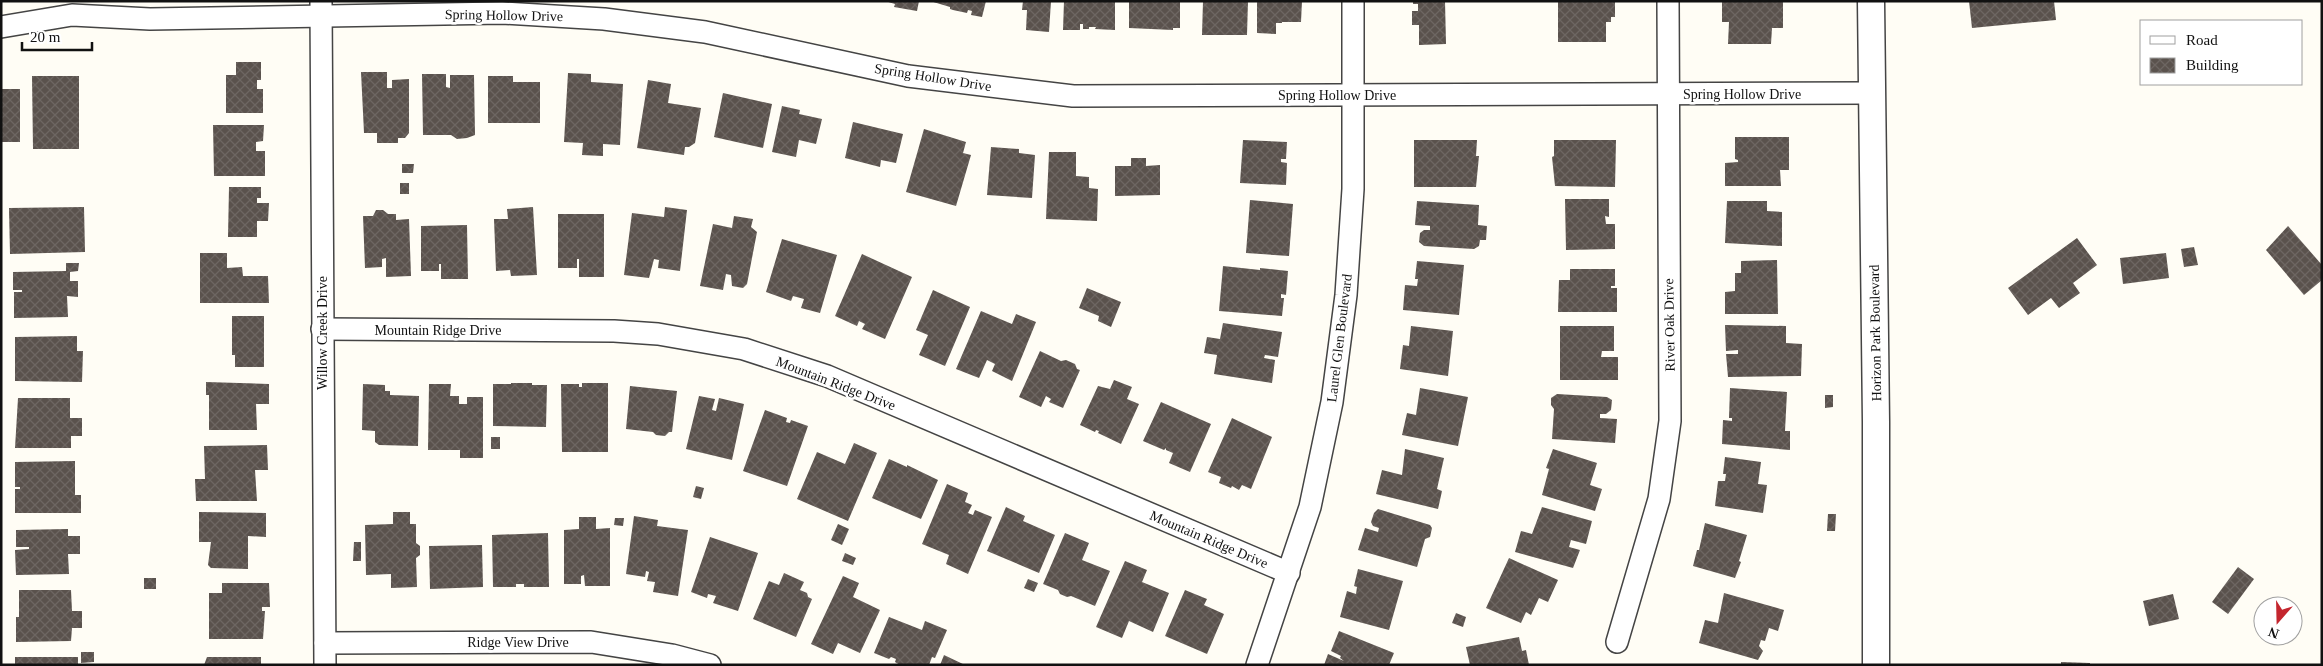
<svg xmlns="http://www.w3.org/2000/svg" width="2323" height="666" font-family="Georgia,serif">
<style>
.building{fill:url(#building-cross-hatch)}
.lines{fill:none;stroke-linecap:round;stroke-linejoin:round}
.minor-casing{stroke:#444;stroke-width:24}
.tertiary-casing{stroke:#444;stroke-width:29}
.minor{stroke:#fff;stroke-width:21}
.tertiary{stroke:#fff;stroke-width:26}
.labels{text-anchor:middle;stroke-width:5;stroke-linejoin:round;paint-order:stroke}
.street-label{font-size:14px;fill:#111;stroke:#fff}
</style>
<defs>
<pattern id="building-cross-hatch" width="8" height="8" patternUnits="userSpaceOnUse" patternTransform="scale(1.25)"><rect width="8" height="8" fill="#5a524d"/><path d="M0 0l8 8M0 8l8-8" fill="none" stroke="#6d6662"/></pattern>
</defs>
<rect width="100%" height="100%" fill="#fffdf5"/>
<g class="building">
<path d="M885,1h34l-2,10 -23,-4 1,-3z"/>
<path d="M930,1h56l-4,16 -11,-2 1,-4 -4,-1 -1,3 -14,-3 -3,-1v-2z"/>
<path d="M1023,1h28l-2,31 -23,-2 1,-20h-5z"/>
<path d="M1064,1h51v29l-20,-1 1,-2h-7v2h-6v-5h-3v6h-17z"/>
<path d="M1129,1h51v27h-7v2l-44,-2z"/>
<path d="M1203,1h45l-1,34h-45z"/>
<path d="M1257,1h45l-1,21h-19v1h-6v11l-19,-1z"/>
<path d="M1413,1h32l1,43 -27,1v-20h-7v-14h6v-7h-5z"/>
<path d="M1558,1h57v16h-4v5h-5v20h-48z"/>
<path d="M1722,1h61v27h-11l-1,16h-43l1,-22h-7z"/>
<path d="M1969,1h85l2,19 -84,8z"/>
<path d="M236,62h25v18h-4v9h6v24h-37v-38h10z"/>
<path d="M361,72h26v16h5v-8l17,-1v54l-4,5h-7v5h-21v-10h-13z"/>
<path d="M568,73l23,1v8l32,2 -3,61 -17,-1v12l-21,-1 1,-12 -19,-1z"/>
<path d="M422,74h24v13l4,1v-13h24l1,60 -8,3 -10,1 -6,-4h-28z"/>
<path d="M32,76h47v73h-46z"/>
<path d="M488,76h25v6h27v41h-52z"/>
<path d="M648,80l23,4 -3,19 33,5 -6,35 -6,4h-4l-1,8 -47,-7z"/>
<rect x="1" y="89" width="19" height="53"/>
<path d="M723,93l49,11 -9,44 -49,-11z"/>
<path d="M782,106l18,4 -1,4 23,5 -6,25 -17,-4 -3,17 -24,-5z"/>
<path d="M853,122l50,12 -7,29 -15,-3 -1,7 -35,-9z"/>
<path d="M213,125h51l-1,16 -7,1v9h9v25h-51z"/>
<path d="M924,129l42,13 -3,11 8,2 -15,51 -50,-14z"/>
<path d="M1735,137h54v33h-9l1,16h-56v-23l13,-1v-2l-3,-1z"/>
<path d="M1243,140l44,2 -1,17h-5v3l6,1 -1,22 -46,-2z"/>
<path d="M1414,140h63l-1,16h3l-3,31h-62z"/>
<path d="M1554,140h62l-1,47 -60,-1 -3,-29 2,-1z"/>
<path d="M991,147l28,2v4l16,2 -3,43 -45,-3z"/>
<path d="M1049,152h27v24l13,1v11l9,1 -1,32 -51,-2z"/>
<path d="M1131,158h15v8l14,-1v30l-45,1v-30h16z"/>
<path d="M402,164h12l-1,9h-11z"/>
<rect x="400" y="183" width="9" height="11"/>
<path d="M229,187h32v11h-4v5h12l-1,18h-11v16h-29z"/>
<path d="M1565,199h44v18l-4,-1 1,8h9v25l-49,1z"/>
<path d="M1250,200l43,4 -4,52 -43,-3z"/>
<path d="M1417,201l62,4 -1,20 9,1 -1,14h-6l-1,6 -5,3 -50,-3 -5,-4 1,-9 4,-3h6v-4l-15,-1z"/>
<path d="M1727,201h40v10l15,1v34l-57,-3z"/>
<path d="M84,207l1,45 -75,2 -1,-46z"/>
<path d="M533,207l4,68 -26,1 -1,-6 -14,1 -2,-52h14l-1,-10z"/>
<path d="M665,207l22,3 -7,61 -22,-3 1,-8 -5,-1 -5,19 -25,-3 8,-62 32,4z"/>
<path d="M376,210h7l5,4h8v6l13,-1 2,57 -25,1v-19l-4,1v8l-17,1 -2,-52h10z"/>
<path d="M558,214h46v63h-25v-18h-2v9h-19z"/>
<path d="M734,216l19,3 -2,8 6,5 -10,52 -4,4 -11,-2 -1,-11 -5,-1 -3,16 -23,-4 13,-62 19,4z"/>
<path d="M467,225l1,54h-27v-15h-2v7h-18v-45z"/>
<path d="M2288,226l34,39v15l-18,15 -38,-45z"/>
<path d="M2077,238l20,27 -24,18 7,10 -21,15 -8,-10 -23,17 -20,-27z"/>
<path d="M782,239l55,16 -17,58 -19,-5 3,-9 -11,-3 -2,5 -25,-9z"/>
<path d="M2194,247l4,18 -14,2 -3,-18z"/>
<path d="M200,253h27v15l15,-1 1,9h25l1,27h-69z"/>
<path d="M2166,253l3,25 -46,6 -3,-26z"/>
<path d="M862,254l50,23 -27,62 -23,-10 3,-5 -6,-3 -2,5 -22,-10z"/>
<path d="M1777,260l1,54h-53v-22l10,-1v-18h6v-12z"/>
<path d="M1417,261l47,4 -5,50 -56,-5 2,-25 12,1 1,-7h-3z"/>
<path d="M66,263h13l-1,8 -8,1v9h8v16l-11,-1 1,21 -54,1v-26h8v-2h-9v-18l53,-1z"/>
<path d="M1223,266l37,4v-2l28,3 -2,24 -5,-1v4h3l-2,18 -63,-5z"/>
<path d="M1570,269h45v17h-4v2h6v24h-59l1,-32h11z"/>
<path d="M1087,288l34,14 -10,25 -13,-6 1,-5 -20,-8z"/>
<path d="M933,290l37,17 -25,59 -26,-11 9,-20 -12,-5z"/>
<path d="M981,311l31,13 4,-10 20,8 -24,59 -20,-10 3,-7 -8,-4 -8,18 -23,-9z"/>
<path d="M232,316h32v51h-29v-12h-3z"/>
<path d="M1223,323l59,9 -4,25 -13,-2 -1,3 11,2 -3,23 -58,-9 3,-19 -13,-2 3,-16 13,2z"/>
<path d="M1725,325l61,1v17l16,1 -1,32 -73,1 -2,-23h12v-4l-12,1z"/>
<path d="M1411,326l42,5 -5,45 -48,-7 3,-24 6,1z"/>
<path d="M1560,326h54v25h-12l-1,6h17v23h-58z"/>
<path d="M77,336v15h6l-1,31 -67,-1v-44z"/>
<path d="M1040,351l21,10 5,-1 9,4 2,5 3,1 -17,38 -14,-6 2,-3 -5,-3 -5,11 -22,-10z"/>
<path d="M1114,380l18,7 -5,12 12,5 -18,40 -23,-11 1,-2 -3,-1 -1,2 -15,-7 18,-39 12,3z"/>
<path d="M206,382l63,2v20h-13l1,26h-48v-35h-3z"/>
<path d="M511,383h21v2h15l-1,42 -53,-1v-42h18z"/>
<path d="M582,383h26v69h-46l-1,-68h18v3h3z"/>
<path d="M363,384l22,1v6h5v4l29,1 -1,50 -39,-1 -4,-3v-11l-13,-1z"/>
<path d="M429,384h22l-1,12h9v8h8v-7h16v61h-23v-8h-32z"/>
<path d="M630,386l47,5 -5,41h-3l-4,4 -9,-1 -3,-3 -27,-3z"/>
<path d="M1420,388l48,9 -10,49 -56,-11 5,-22 9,2z"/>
<path d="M1730,388l57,4 -2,39h5v19l-68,-6 1,-24 9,1v-3h-3z"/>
<path d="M1557,394l50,3 5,3 -1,10 -5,4h-6v4l17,1 -2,24 -63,-4 2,-30 -3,-4v-7z"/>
<path d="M1825,395h8v12l-8,1z"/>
<path d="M699,396l16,3 -3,11 4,1 3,-13 25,6 -12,56 -46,-11z"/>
<path d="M18,398h52v20h12v18h-11v12h-56z"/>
<path d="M1161,402l50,22 -21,48 -21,-9 4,-10 -7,-3v-2l-2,2 -21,-9z"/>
<path d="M765,410l22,8 -1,4 4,1 1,-3 17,6 -21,60 -44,-15z"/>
<path d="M1232,418l40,19 -21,52 -9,-4 -3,5 -7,-4 -1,2 -12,-5 2,-6 -13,-5z"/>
<rect x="491" y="437" width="9" height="12"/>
<path d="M854,443l23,10 -29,68 -51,-22 20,-47 28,12z"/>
<path d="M267,445l1,25h-13l2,31h-61l-1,-22h10l-1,-33z"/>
<path d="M1405,449l39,9 -7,31 5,2 -4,18 -62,-15 6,-24 20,5z"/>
<path d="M1553,449l44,14 -7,22 12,4 -7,22 -53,-16 7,-26 -3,-1z"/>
<path d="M1725,457l36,5 -3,22 9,1 -4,28 -48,-7 3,-25h7l1,-7h-3z"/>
<path d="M889,459l18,8v-2l31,15 -17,39 -49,-21z"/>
<path d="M75,461v34h6v18h-66v-24h5v-2h-5v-25z"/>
<path d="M947,484l21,9 -3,9 7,3 -4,8 5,2 2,-5 17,7 -24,57 -22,-10 3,-9 -27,-11z"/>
<path d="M696,486l8,2 -3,11 -8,-2z"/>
<path d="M1006,507l19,9 -2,5 32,14 -16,38 -52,-22z"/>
<path d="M1542,507l50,14 -6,23 -15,-4 -2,7 11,3 -7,18 -58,-16 6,-21 11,3z"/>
<path d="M1378,509l52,16 2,3 -2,9 -5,2 -8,28 -59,-17 7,-22 13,4 1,-4 -6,-2 -2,-4 3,-9z"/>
<path d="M199,512l67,1v24l-18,-1v33l-37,-1 -3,-3 3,-23h-12z"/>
<path d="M393,512h17v12h6v19l4,3v9l-4,3 1,29 -26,1v-14l-25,1 -1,-50 28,-1z"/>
<path d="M1828,514h8l-1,17h-8z"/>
<path d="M634,516l24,4 -1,6 31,4 -10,66 -25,-4 2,-10 -8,-1 2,-9 -3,-1 -1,6 -19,-3z"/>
<path d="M579,517h17v12l14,-1v58h-25l-1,-11 -3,1v8h-17v-54l15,-1z"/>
<path d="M615,518h9l-1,8 -9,-1z"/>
<path d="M1705,523l42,12 -8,26 2,1 -6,16 -42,-12 4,-16h2z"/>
<path d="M838,524l11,5 -7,16 -11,-5z"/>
<path d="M68,529v7h12v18h-12l1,20 -53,1 -1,-25 14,-1v-2h-13v-17z"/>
<path d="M548,533l1,54h-25v-3h-8v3h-23l-1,-52z"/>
<path d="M1065,533l24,10 -7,17 28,11 -15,35 -24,-10 -4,1 -7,-3 -2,-4 -15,-6z"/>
<path d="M710,537l48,16 -20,58 -25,-8 3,-7 -8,-2 -1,4 -16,-6z"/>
<path d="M354,542h7v19h-8z"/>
<path d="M482,545l1,42 -53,2 -1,-43z"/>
<path d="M845,553l11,5 -3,7 -11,-4z"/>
<path d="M1509,558l49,22 -10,22 -9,-4 -8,17 -5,-3 -5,11 -35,-15z"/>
<path d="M1125,561l22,9 -5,12 27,11 -16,39 -24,-11 -7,17 -26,-11z"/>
<path d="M2238,567l16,12 -26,35 -16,-12z"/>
<path d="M1358,569l45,12 -14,49 -49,-13 7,-26 9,3 1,-7 -3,-1z"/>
<path d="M784,573l20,9 -4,8 7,3 1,4 4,2 -16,38 -43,-18 16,-38 10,4z"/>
<path d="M843,576l16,7 -6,14 27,13 -20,43 -22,-10 -5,11 -22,-10z"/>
<rect x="144" y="578" width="12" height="11"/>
<path d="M1028,579l10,4 -4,9 -10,-4z"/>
<path d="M222,583h47l1,24h-8v4h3l-2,28h-54v-46h13z"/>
<path d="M19,590h52l1,21h10v17h-10l-1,13 -55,1v-25h3z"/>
<path d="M1185,590l22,9 -3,6 20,9 -17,40 -42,-18z"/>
<path d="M1724,593l60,17 -6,21 -9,-3 -4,13 -4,-1 -2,6 4,5 -5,9 -59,-17 6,-23 13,3z"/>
<path d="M2173,594l6,25 -30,7 -6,-25z"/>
<path d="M1456,613l10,4 -3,10 -11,-4z"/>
<path d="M889,617l33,13 3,-9 22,9 -12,28 -3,-1 -3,8h-29l-5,-3 1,-3 -5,-2 -2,2 -15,-6z"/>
<path d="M1339,631l55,22 -5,12h-65l4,-11 16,7 -4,-3 1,-2 -10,-5z"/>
<path d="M1519,637l3,14 4,-1 3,15h-59l-4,-18z"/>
<path d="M81,652h13v10l-13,1z"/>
<path d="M944,655l21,10h-25z"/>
<rect x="15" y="657" width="63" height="8"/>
<path d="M207,657h54v8h-57z"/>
<path d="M2061,662l29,1v2h-29z"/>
</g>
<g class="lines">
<defs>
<g id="minor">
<path d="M321,3l4,662"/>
<path d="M1,27l71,-12 78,4 352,-6 102,6 101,13 203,44 165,20 798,-3"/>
<path d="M322,329l292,2 44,3 86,15 83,27 462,197"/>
<path d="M1617,642l42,-143 11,-78 -2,-420"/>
<path d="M325,643l266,-1 81,13 38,10"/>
<path d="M1257,665l53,-158 22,-105 14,-107 7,-106v-188"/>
</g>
<path id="tertiary" d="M1871,1l5,421v243"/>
</defs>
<use href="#minor" class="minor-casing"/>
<use href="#tertiary" class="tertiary-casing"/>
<use href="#minor" class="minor"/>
<use href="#tertiary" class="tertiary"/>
</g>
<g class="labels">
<g class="street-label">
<text transform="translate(504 15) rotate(1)" y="5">Spring Hollow Drive</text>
<text transform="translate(933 77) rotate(9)" y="5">Spring Hollow Drive</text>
<text x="1742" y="99">Spring Hollow Drive</text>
<text x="1337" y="100">Spring Hollow Drive</text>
<text transform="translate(1669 325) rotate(-91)" y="5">River Oak Drive</text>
<text x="438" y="335">Mountain Ridge Drive</text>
<text transform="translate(322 333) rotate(-90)" y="5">Willow Creek Drive</text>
<text transform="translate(1875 333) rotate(-91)" y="5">Horizon Park Boulevard</text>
<text transform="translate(1339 338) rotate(-83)" y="5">Laurel Glen Boulevard</text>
<text transform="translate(836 383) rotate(21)" y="5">Mountain Ridge Drive</text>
<text transform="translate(1209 539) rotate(23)" y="5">Mountain Ridge Drive</text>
<text x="518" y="647">Ridge View Drive</text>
</g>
</g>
<rect width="2323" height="666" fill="none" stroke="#111111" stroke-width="5"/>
<rect x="2140" y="20" width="162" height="65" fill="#ffffff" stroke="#a0a0a0"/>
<rect x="2150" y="36" width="25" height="8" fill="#ffffff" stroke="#a0a0a0"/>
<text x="2186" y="45" font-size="15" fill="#111111">Road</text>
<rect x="2150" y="58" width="25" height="15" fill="url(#building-cross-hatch)" stroke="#a0a0a0"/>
<text x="2186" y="70" font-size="15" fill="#111111">Building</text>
<g transform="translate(2278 621) rotate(200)"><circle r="24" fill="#ffffff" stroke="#a0a0a0"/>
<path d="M0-4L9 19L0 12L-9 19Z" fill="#c4262e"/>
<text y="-8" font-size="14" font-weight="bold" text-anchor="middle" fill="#111111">N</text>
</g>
<path d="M22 42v8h70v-8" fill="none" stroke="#111111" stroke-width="2.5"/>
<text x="30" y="42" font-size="15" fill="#111111" stroke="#ffffff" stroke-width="4" paint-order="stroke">20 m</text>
</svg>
